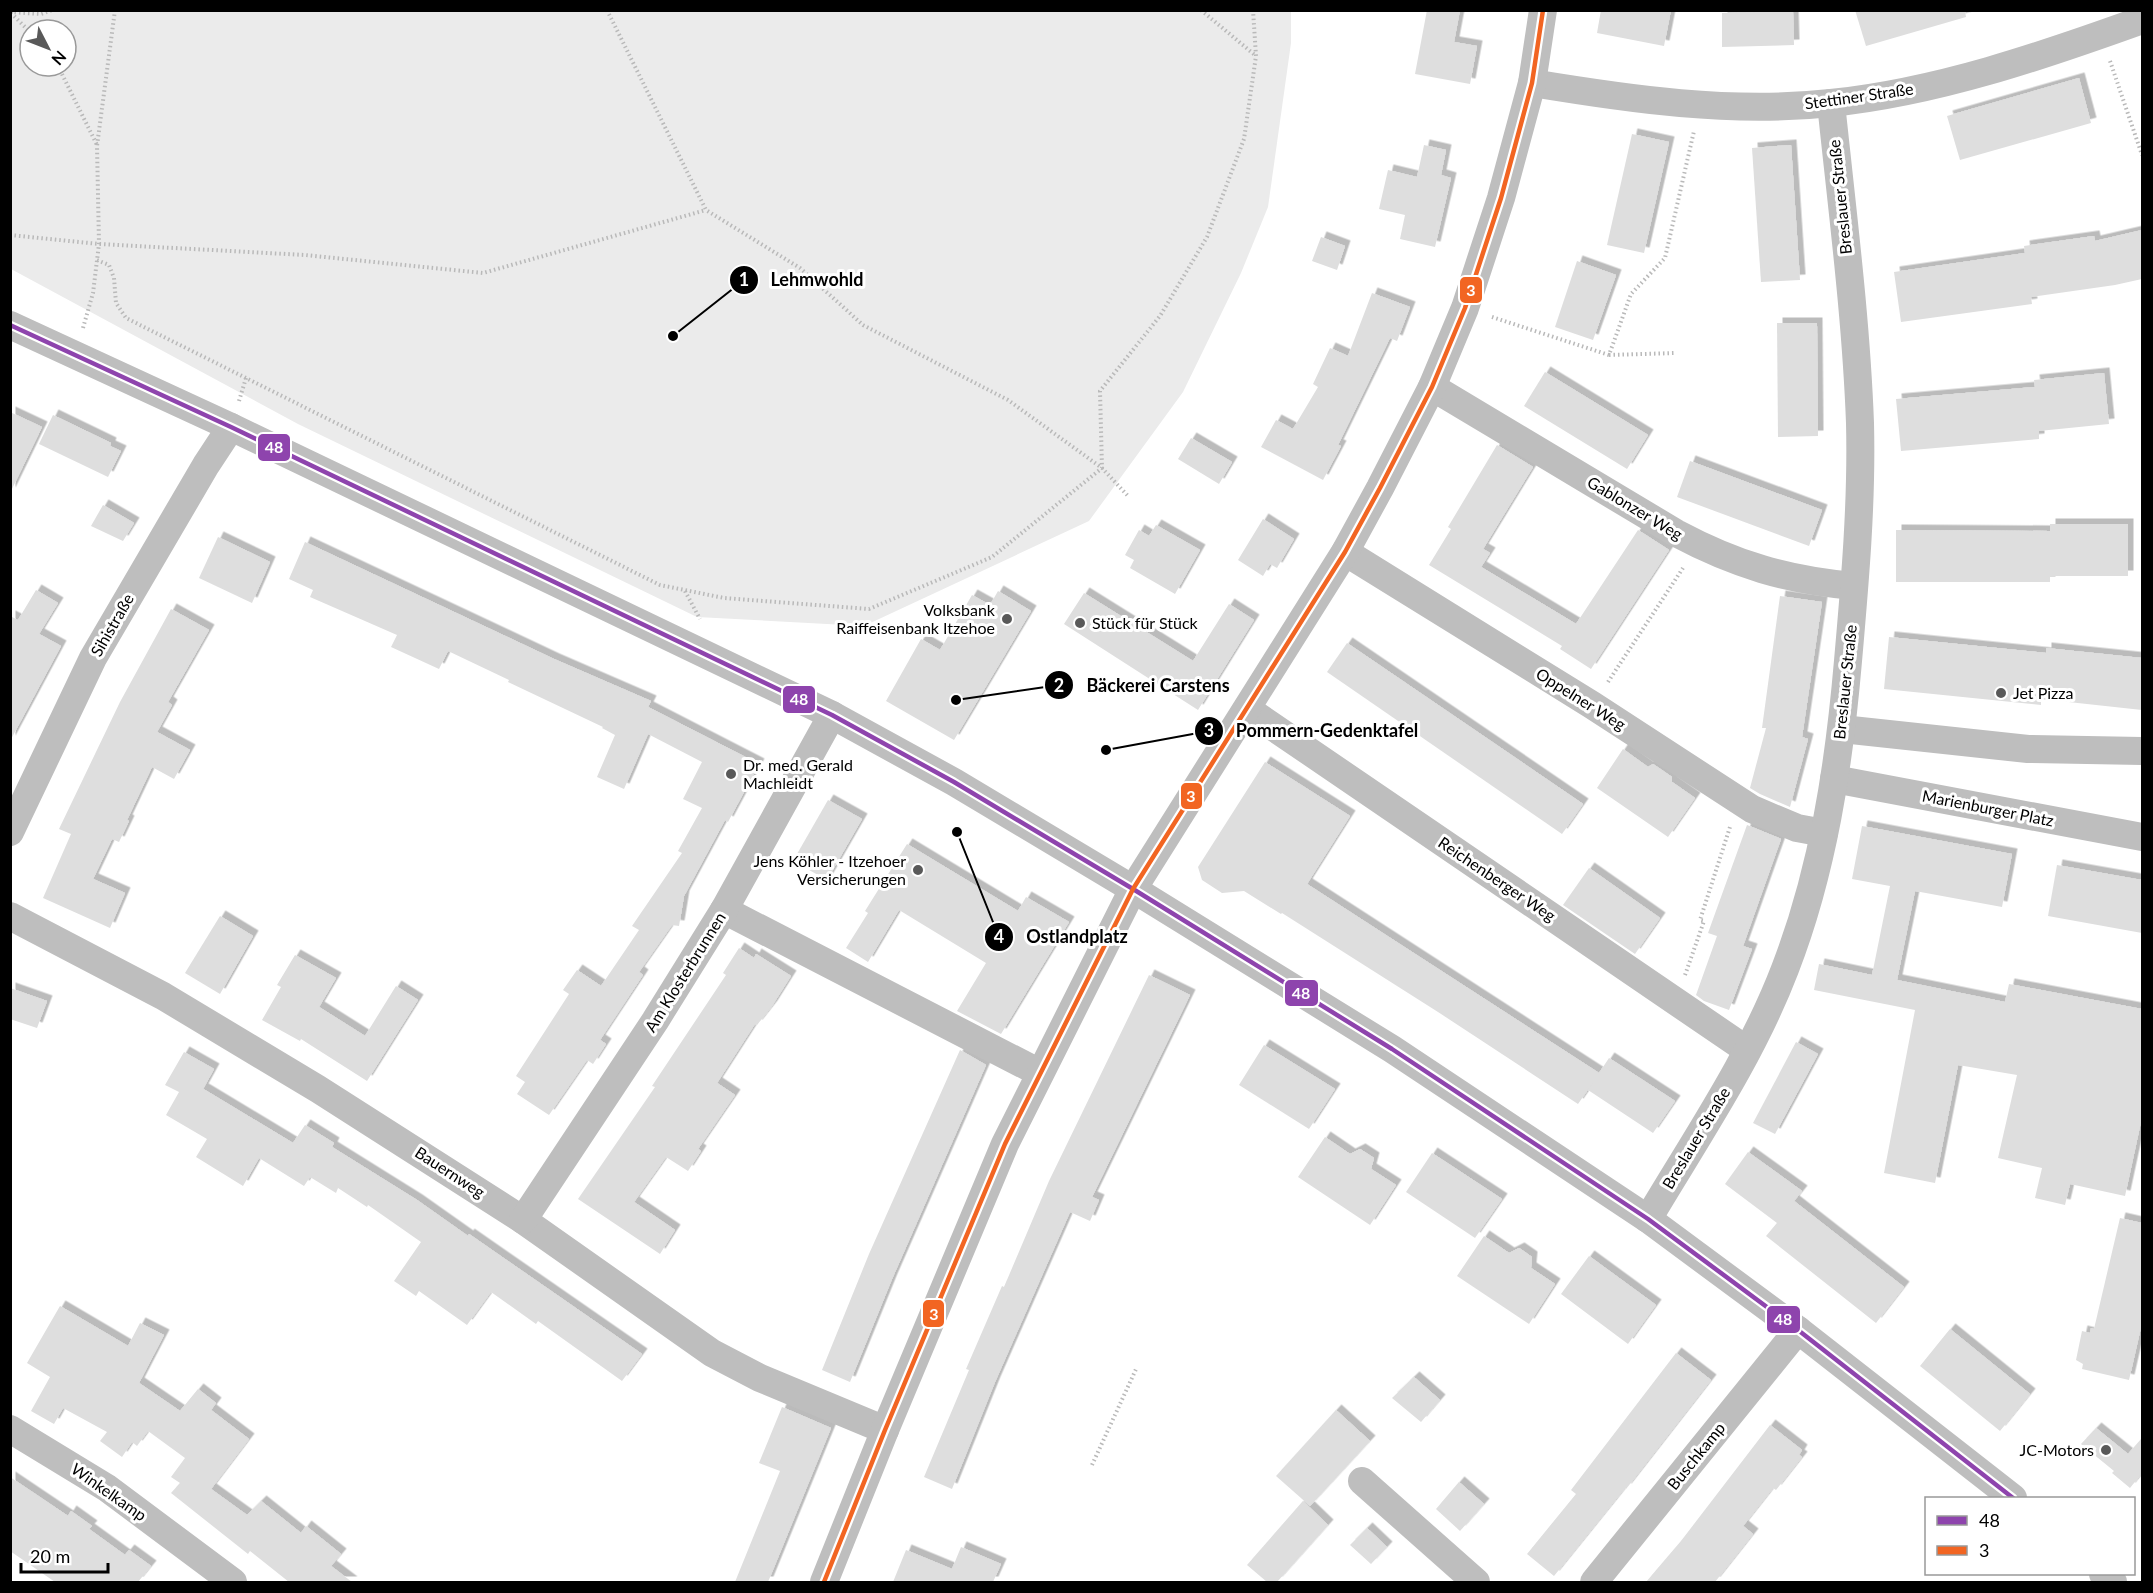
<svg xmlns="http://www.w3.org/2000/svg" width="2153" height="1593" font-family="Lato,sans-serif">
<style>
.green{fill:#ebebeb;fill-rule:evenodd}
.building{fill:#dedede;filter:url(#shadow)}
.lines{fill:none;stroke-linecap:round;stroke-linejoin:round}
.path{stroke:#b9b9b9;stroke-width:4;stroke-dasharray:1.5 3;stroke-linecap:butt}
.minor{stroke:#bebebe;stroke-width:28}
.bus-1-casing{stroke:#fff;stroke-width:9}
.bus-2-casing{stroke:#fff;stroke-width:9}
.bus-1{stroke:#8e44ad;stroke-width:4.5}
.bus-2{stroke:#f26522;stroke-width:4.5}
.poi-dot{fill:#595959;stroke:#fff;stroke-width:2}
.labels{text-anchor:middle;stroke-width:6;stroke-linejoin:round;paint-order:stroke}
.street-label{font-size:16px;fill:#000;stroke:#fff}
.poi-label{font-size:16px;fill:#000;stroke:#fff;text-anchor:end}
.leader{fill:none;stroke:#000;stroke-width:2}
.callout-dot{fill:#000;stroke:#fff;stroke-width:2}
.mark-label{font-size:18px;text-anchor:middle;font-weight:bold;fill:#fff}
.callout-label{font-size:18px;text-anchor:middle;font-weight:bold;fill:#000;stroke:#fff;stroke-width:6;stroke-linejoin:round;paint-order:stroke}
.line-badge{stroke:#fff;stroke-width:2}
.badge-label{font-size:16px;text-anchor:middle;font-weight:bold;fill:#fff}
</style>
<defs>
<filter id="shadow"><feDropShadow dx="5.5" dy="-5.5" stdDeviation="0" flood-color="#0004"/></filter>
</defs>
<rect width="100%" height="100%" fill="#fff"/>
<path class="green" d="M1291,11v32l-23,164 -27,66 -58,119 -94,129 -225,105 -167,-9 -399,-193 -287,-155v-258zM30,30h36v36h-36z"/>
<g class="building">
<path d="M1427,10h33l-6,32 23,4 -7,38 -55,-10z"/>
<path d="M1601,10h70l-7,36 -67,-13z"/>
<path d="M1855,10h110l1,7 -100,29z"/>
<path d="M1793,11l1,34 -72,2v-34z"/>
<path d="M2079,78l12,45 -131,37 -13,-44z"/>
<path d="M1632,134l37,8 -25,111 -37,-8z"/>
<path d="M1424,145l22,5 -5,25 10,3 -16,69 -35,-8 5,-24 -26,-6 9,-39 29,7z"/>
<path d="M1791,145l9,135 -39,2 -9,-134z"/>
<path d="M2142,230v49l-27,6 -84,12 1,7 -131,18 -7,-50 131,-19 -1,-7 70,-10 1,5z"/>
<path d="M1321,237l24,9 -8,24 -25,-9z"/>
<path d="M1577,261l39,14 -23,65 -38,-13z"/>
<path d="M1372,293l38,14 -13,34 -7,-3 -52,107 3,1 -18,34 -62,-33 15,-27 17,9 25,-42 -5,-3 17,-36 18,8z"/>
<path d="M1777,323h40l1,113 -40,1z"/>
<path d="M1545,372l103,63 -21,34 -103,-63z"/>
<path d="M2104,373l5,51 -70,7v8l-138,12 -5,-52 139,-12 -1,-7z"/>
<path d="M10,412l32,15 -32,66z"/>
<path d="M53,415l58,28 -1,3 11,5 -13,26 -69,-33z"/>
<path d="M1191,438l41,24 -13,22 -41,-25z"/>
<path d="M1497,445l36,22 -50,82 7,4 -9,14 95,57 62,-94 31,20 -78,119 -31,-20 2,-3 -133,-81 22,-36 -3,-2z"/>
<path d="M1690,461l132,49 -13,36 -132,-49z"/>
<path d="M103,505l31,18 -11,18 -32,-15z"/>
<path d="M1263,519l31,20 -17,29 -7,-4 -7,12 -25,-16z"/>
<path d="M2050,524h78v52h-78v6h-154v-52l154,1z"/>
<path d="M1156,525l44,25 -25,44 -45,-26 4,-8 -9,-5 14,-25 10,6z"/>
<path d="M218,537l52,25 -18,41 -53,-25z"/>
<path d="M305,542l249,117 97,42 -3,6 111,57 -31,58 -3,-2 -41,76 -5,30 -7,-1 -33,47 4,3 -43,65 6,4 -13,20 -6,-4 -38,55 -32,-21 8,-12 -9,-6 53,-82 -6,-4 14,-20 24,16 38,-56 -7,-4 50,-73 -4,-2 24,-43 -19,-9 19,-37 -54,-28 -24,55 -27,-12 18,-42 -13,-7 1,-1 -95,-45 1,-2 -61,-29 -9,18 -48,-22 6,-12 -87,-38 3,-7 -24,-11z"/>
<path d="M36,590l22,13 -19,31 22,12 -51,95v-125l8,4z"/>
<path d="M998,591l33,20 -77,129 -68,-39 35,-62 19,11 32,-55 18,10z"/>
<path d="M1084,593l109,68 36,-57 25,16 -56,90 -134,-86z"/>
<path d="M1780,596l42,6 -20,135 6,2 -18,68 -30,-13 -10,-6 16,-60h-4z"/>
<path d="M171,609l38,21 -41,72 4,3 -15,27 33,18 -16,29 -22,-12 -25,53 2,1 -10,21 -7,-3 -19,40 32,14 -15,35 -67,-30 28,-64 -12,-5 61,-127z"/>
<path d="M1889,637l157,16v-5l96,10v52l-101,-11v6l-157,-16z"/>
<path d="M1347,643l236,161 -21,30 -235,-162z"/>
<path d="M1623,749l25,18 5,-3 19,13v5l23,16 -27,39 -71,-49z"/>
<path d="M1265,762l85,54 -43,68 292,189 10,-15 66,43 -22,32 -65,-43 6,-9 -16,23 -140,-92 -156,-99 -1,1 -37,-23 -22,2 -20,-13 -4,-13z"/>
<path d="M828,800l34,19 -35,61 -34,-19z"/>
<path d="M1747,825l34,14 -38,107 9,3 -23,61 -25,-9 -8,-6 21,-59 -9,-3z"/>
<path d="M1862,826l150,28 -10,53 -87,-16 -18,89 108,22 4,-18 133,25v108l-17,79 -55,-12 -5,21 -30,-7 7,-30 -44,-10 19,-83 -59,-10 -23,118 -51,-10 31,-163 -101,-20 5,-26 53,11 18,-89 -38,-7z"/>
<path d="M907,844l111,67 8,-14 43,25 -68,112 -44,-23 29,-48 -87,-53 -31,52 -22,-14 22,-35 -3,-2z"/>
<path d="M2057,865l85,15v53l-94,-17z"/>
<path d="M1589,868l71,50 -25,36 -72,-49z"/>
<path d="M220,916l33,20 -33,58 -35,-21z"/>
<path d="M739,948l15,10 2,-4 35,22 -19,30 -15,19 -2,-1 -38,59 18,12 -37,54 3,2 -13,20 -22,-14 -32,45 41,28 -15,24 -82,-55 77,-112 -3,-1 74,-111 -3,-2z"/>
<path d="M295,955l41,23 -17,29 46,29 31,-50 22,14 -51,81 -66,-42 -1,2 -38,-21 19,-33 -4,-2z"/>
<path d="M1149,975l41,20 -98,202 7,3 -9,21 -20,-9 -75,170 -43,107 -28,-12 45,-107 -3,-1 36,-83 2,1 45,-106z"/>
<path d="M10,988l37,13 -10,27 -27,-9z"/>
<path d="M1796,1042l22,12 -43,80 -22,-11z"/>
<path d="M1264,1045l71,44 -26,40 -70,-44z"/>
<path d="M960,1050l26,15 -94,214 -42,103 -28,-12 47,-116z"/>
<path d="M184,1052l30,17 -11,20 2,1 88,53 12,-18 29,18 -2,4 85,53 51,36 1,-2 173,120 -20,27 -84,-60 -2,3 -45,-32 -24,33 -48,-34 -3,5 -22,-15 27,-39 -53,-37 -1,2 -29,-19 -2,5 -26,-16 -6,9 -45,-28 -16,28 -47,-29 11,-18 -41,-24 13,-23 -14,-7z"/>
<path d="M1325,1137l25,17 10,-5 14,9 -3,11 25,16 -26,40 -72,-48z"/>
<path d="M1748,1152l54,39 -8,10 110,86 -28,36 -110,-87 11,-13 -52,-39z"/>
<path d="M1432,1153l70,46 -27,39 -69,-46z"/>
<path d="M2120,1218l22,5v100l-13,57 -47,-11 1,-5 -7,-4 6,-29 8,2 1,-5 3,1z"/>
<path d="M1484,1236l25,17 10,-5 13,9 -1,11 24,16 -26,40 -72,-48z"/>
<path d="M1589,1256l67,49 -28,39 -67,-50z"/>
<path d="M60,1306l68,40 12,-23 24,12 -25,48 41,28 18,-22 18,14 -5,7 38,29 -38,50 36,26 14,-14 40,32 5,-7 35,28 -10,12 21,16h-63l-39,-31 -2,3 -77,-61 9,-10 -9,-6 14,-19 -37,-27 -11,15 -5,-4 -10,15 -22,-16 7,-9 -44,-24 -9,16 -23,-13 19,-34 -23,-14z"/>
<path d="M1950,1329l80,65 -30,37 -80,-65z"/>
<path d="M1676,1353l35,27 -85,109 -1,-1 -71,88 -27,-22 49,-60 -5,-4z"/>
<path d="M1414,1377l26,23 -19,22 -29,-24z"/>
<path d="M782,1407l49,21 -63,154h-33l45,-111 -21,-8z"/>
<path d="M1336,1410l34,31 -60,65 -34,-30z"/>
<path d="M1770,1425l32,25 -3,5 3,2 -26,33 -3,-2 -30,38 10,8 -38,48h-69l35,-41z"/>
<path d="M2096,1428l32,26 14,-16v35l-12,15 -18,-15 2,-2 -33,-27z"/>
<path d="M10,1477l58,39 3,-5 21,15 -3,3 36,26 4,-5 22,16 -13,16h-83l-45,-31z"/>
<path d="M1459,1482l25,22 -24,27 -24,-22z"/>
<path d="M1303,1501l25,24 -51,57h-10l-20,-17z"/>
<path d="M1367,1528l20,19 -16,17 -21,-19z"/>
<path d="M961,1547l40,17 -8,18h-100l13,-32 46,19z"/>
</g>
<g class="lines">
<g class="path">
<path d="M607,10l99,200 94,58 63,57 145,75 94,68 26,28"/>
<path d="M1201,10l55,46"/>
<path d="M10,12l31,2 11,-4"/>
<path d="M11,13l19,19"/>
<path d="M2110,61l32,94"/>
<path d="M58,66l39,79"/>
<path d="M10,235l89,9 206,11 178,18 223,-63"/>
<path d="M97,260l12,5 5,13 2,25 10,15 534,267 64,13 145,11 123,-52 110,-89 -2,-77 60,-75 47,-79 37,-98 12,-83 -3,-46"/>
<path d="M1492,317l117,38 22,-61 34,-36 29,-127"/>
<path d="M83,328l10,-35 6,-49 -2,-98 18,-136"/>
<path d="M1609,355l67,-2"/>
<path d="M239,401l7,-23"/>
<path d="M685,591l15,28"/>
<path d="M1608,682l75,-114"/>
<path d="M1685,975l19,-54 -4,-1 30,-93"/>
<path d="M1092,1465l45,-98"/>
</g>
<g class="minor">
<path d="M1532,83c97,16 199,31 299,20 106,-11 211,-47 311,-83"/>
<path d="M10,325l221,102 601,288 122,67 179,107 259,160 256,170 150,111 215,168"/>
<path d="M1432,387l244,146c60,32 111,47 178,53"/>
<path d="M1345,552l247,153 160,104 45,19 27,5"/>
<path d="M1247,709l500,341"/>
<path d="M1842,729l186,20 114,2"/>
<path d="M1834,779l308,58"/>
<path d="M10,832l83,-174 113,-193 25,-38"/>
<path d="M724,910l316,163"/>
<path d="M10,916l153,80 155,93 205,131 189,133 48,25 125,52"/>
<path d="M1648,1219c48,-81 103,-161 137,-250 38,-98 54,-203 63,-308 7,-79 14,-159 12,-238 -4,-107 -18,-214 -29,-320"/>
<path d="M523,1220l132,-199 69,-111 108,-195"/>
<path d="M10,1429l97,59 126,94"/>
<path d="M1362,1481l114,101"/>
<path d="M2103,1574l10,8"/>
<path d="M824,1582l61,-152 120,-286 128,-255 212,-337 35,-64 52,-101 33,-79 36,-110 31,-115 11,-73"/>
<path d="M1594,1582l204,-252"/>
</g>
<defs>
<path id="bus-1" d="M10,325l221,102 601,288 122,67 179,107 259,160 256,170 150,111 215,168"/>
<path id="bus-2" d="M824,1582l61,-152 120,-286 128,-255 212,-337 35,-64 52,-101 33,-79 36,-110 31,-115 11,-73"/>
</defs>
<use href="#bus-1" class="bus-1-casing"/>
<use href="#bus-2" class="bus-2-casing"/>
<use href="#bus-1" class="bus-1"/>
<use href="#bus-2" class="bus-2"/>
</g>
<g class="poi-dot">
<circle cx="1007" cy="619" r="6"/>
<circle cx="1080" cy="623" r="6"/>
<circle cx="2001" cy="693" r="6"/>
<circle cx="731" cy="774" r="6"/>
<circle cx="918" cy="870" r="6"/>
<circle cx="2106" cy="1450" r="6"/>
</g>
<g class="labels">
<g class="street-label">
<text transform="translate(1859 96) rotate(-8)" y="6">Stettiner Straße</text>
<text transform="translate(1840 197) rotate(-96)" y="6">Breslauer Straße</text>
<text transform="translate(1635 508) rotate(31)" y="6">Gablonzer Weg</text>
<text transform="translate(112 625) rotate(-60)" y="6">Sihistraße</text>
<text transform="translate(1845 682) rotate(-84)" y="6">Breslauer Straße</text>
<text transform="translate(1581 699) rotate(32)" y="6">Oppelner Weg</text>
<text transform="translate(1988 808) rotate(11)" y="6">Marienburger Platz</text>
<text transform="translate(1497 879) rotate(34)" y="6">Reichenberger Weg</text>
<text transform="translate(685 972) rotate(-58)" y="6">Am Klosterbrunnen</text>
<text transform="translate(1696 1138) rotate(-59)" y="6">Breslauer Straße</text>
<text transform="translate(450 1172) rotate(33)" y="6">Bauernweg</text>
<text transform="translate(1696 1456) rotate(-51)" y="6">Buschkamp</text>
<text transform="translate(109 1492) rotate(35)" y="6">Winkelkamp</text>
</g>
<g class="poi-label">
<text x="995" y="616">Volksbank<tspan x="995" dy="18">Raiffeisenbank Itzehoe</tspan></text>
<text x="1092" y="629" text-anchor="start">Stück für Stück</text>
<text x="2013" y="699" text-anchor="start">Jet Pizza</text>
<text x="743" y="771" text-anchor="start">Dr. med. Gerald<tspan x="743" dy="18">Machleidt</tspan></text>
<text x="906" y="867">Jens Köhler - Itzehoer<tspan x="906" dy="18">Versicherungen</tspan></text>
<text x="2094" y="1456">JC-Motors</text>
</g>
</g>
<path class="leader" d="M673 336L744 280M956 700L1059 685M1106 750L1209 731M957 832L999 937"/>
<g class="callout-dot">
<circle cx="673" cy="336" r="6"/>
<circle cx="956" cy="700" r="6"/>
<circle cx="1106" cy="750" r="6"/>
<circle cx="957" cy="832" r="6"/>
<circle cx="744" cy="280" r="15"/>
<circle cx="1059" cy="685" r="15"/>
<circle cx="1209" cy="731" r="15"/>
<circle cx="999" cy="937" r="15"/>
</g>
<g class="mark-label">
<text x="744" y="286">1</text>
<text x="1059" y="692">2</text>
<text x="1209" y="737">3</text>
<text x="999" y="943">4</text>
</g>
<g class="callout-label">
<text x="817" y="286">Lehmwohld</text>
<text x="1158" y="692">Bäckerei Carstens</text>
<text x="1327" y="737">Pommern-Gedenktafel</text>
<text x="1077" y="943">Ostlandplatz</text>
</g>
<g class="line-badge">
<rect x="1459" y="276" width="24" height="28" rx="6" fill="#f26522"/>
<rect x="257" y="433" width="34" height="29" rx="6" fill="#8e44ad"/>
<rect x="782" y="685" width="34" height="29" rx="6" fill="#8e44ad"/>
<rect x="1180" y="782" width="23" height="28" rx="6" fill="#f26522"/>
<rect x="1284" y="979" width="35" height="28" rx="6" fill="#8e44ad"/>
<rect x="922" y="1299" width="23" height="29" rx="6" fill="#f26522"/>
<rect x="1766" y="1305" width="35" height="29" rx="6" fill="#8e44ad"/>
</g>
<g class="badge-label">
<text x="1471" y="296">3</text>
<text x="274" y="453">48</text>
<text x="799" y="705">48</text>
<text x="1191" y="802">3</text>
<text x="1301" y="999">48</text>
<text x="934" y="1320">3</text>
<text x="1783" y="1325">48</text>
</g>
<rect width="2153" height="1593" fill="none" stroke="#000000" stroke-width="24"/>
<rect x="1925" y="1497" width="210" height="78" fill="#ffffff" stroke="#999999" stroke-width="1.5"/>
<rect x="1937" y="1516" width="30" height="9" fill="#8e44ad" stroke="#999999" stroke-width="1.5"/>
<text x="1979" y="1527" font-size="18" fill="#000000">48</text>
<rect x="1937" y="1546" width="30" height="9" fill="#f26522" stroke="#999999" stroke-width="1.5"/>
<text x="1979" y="1557" font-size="18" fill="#000000">3</text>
<g transform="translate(48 48) rotate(132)"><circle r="28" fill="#ffffff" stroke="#999999" stroke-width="1.5"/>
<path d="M0-4.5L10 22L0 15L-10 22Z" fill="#595959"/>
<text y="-9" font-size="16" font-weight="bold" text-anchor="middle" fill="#000000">N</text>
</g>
<path d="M21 1563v9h87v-9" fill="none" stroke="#000000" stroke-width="3"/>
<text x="30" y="1563" font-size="18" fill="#000000" stroke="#ffffff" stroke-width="4.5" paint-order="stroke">20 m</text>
</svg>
